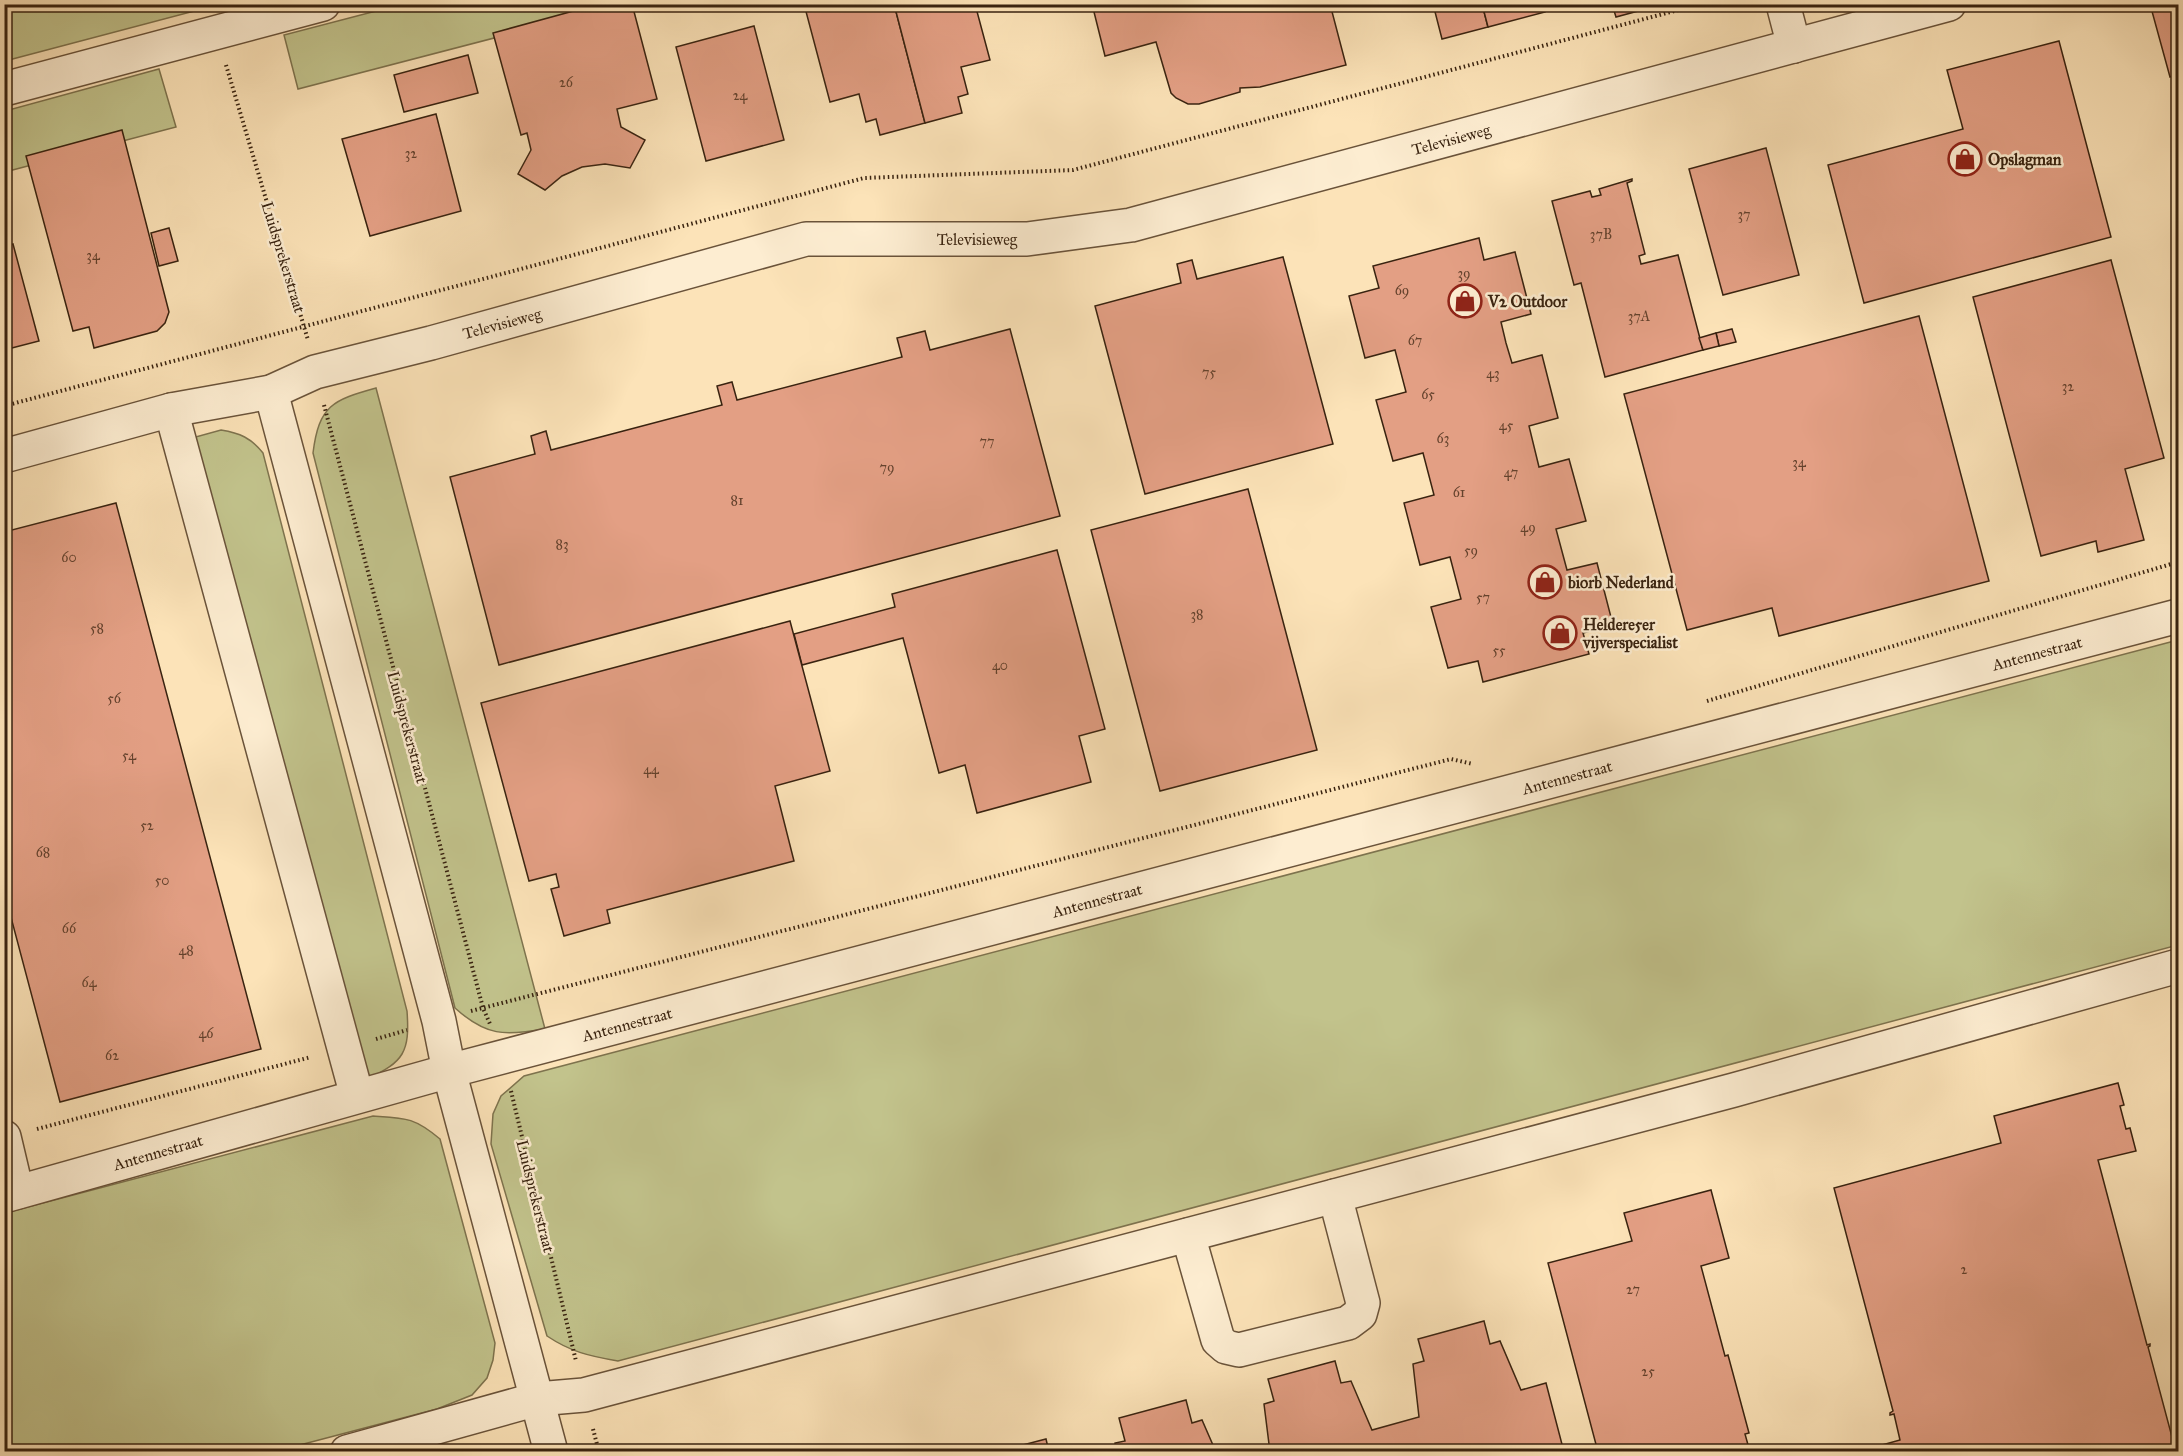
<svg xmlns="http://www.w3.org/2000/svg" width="2183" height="1456" font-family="'IM FELL Great Primer',serif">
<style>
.green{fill:#c2c38c;stroke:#7e734e;stroke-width:1.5}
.building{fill:#e39f84;stroke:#392310;stroke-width:1.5}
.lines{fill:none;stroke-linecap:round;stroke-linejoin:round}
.minor-casing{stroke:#6a533a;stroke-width:36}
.path{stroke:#392310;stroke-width:4;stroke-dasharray:1.5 3;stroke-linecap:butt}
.minor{stroke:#fdedd1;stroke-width:33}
.labels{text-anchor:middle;stroke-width:5;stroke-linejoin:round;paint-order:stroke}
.number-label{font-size:14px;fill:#64422d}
.street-label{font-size:16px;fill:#392310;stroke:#fdedd1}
.poi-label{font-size:16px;font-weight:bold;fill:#392310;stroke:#fdedd1;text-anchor:start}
</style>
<rect width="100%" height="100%" fill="#fce3b8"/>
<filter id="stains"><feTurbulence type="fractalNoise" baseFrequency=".00333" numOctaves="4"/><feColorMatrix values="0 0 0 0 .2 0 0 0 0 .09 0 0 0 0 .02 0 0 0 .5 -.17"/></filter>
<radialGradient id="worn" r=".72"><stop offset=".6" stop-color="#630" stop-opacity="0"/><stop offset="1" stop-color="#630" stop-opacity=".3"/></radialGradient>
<g class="green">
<path d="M201,5l1,4 -197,52v-56z"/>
<path d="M399,5h222l-323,84 -14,-54z"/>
<path d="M159,69l17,58 -171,45v-61z"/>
<path d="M376,388l169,641c-41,7 -59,7 -90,-21l-142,-555c6,-48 20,-53 63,-65z"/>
<path d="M221,430c19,3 30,8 42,23l144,558c3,41 -3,51 -40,68l-175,-641z"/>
<path d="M2178,640v305l-1560,416c-29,-5 -47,-9 -71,-25l-56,-192 2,-30 8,-18 23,-20z"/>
<path d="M373,1116c32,2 41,1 67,23l55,204 -2,17 -6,18 -15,17 -35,14 -160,42 -272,1v-239z"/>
</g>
<g class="building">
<path d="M632,4l25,95 -40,10 4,18 24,13 -15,28 -25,-4 -23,3 -20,9 -17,14 -27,-16 13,-24 -4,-17 -6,2 -28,-102 106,-29z"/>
<path d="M804,4h90l31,119 -45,12 -4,-16 -10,3 -7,-28 -29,8z"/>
<path d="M894,4h81l15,56 -29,7 7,27 -10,3 4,16 -37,10z"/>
<path d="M1092,4h238l16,61 -86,22 -20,1v4l-41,12h-11l-12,-6 -5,-5 -15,-51 -51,14z"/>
<path d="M1433,4h49l6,23 -46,12z"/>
<path d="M1482,4h61l2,8 -57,15z"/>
<path d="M1612,4h52l-48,13z"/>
<path d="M2150,4h28v70l-8,3z"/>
<path d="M754,26l30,114 -78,21 -30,-114z"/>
<path d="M2059,41l52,196 -247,66 -36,-138 135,-36 -16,-59z"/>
<path d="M468,55l10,38 -74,19 -10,-37z"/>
<path d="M436,114l25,97 -91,25 -28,-97z"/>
<path d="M122,130l47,182 -4,11 -8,8 -63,17 -5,-21 -16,4 -47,-175z"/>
<path d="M1766,148l33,127 -76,20 -34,-126z"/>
<path d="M1632,179v2l-5,2 18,71 -6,2 2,8 37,-9 25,95 -98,27 -24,-94 -7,2 -22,-84 38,-10 2,6 9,-2 -2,-6z"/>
<path d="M169,228l9,33 -19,5 -8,-33z"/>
<path d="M1479,238l5,22 31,-8 16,62 -30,8 5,21 6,20 30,-8 16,63 -29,8 10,41 30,-8 17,62 -30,8 11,41 30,-7 16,62 -30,8 6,21 -106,28 -5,-21 -30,7 -17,-61 30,-8 -11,-42 -30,8 -16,-62 30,-8 -11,-42 -30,8 -17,-61 30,-8 -11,-42 -30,8 -16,-62 30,-8 -6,-22z"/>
<path d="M13,244l26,97 -35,9v-103z"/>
<path d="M1283,257l50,187 -188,50 -50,-188 86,-23 -4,-19 15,-4 5,19z"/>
<path d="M2111,260l53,198 -39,11 19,71 -46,12 -2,-11 -55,15 -68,-259z"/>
<path d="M1919,316l70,265 -210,55 -7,-28 -85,22 -63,-236z"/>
<path d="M1010,329l50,187 -561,149 -49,-188 85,-23 -4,-18 15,-5 5,19 171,-45 -5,-19 15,-4 5,18 165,-43 -5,-19 28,-7 5,19z"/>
<path d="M1732,329l4,13 -17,4 -3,-13z"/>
<path d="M1716,333l3,13 -16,4 -4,-12z"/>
<path d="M1248,489l69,261 -157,41 -69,-261z"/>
<path d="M116,503l145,546 -201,53 -56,-211v-359z"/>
<path d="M1057,550l48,179 -26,7 12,46 -114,31 -12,-48 -26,8 -36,-135 -101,27 -8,-31 101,-27 -3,-13z"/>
<path d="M790,621l40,150 -55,15 19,75 -187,49 3,13 -46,13 -13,-47 8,-2 -3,-13 -27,7 -48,-178z"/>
<path d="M2118,1083l6,22 -4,1 6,23 4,-1 6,23 -38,9 49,185 3,-1v2l-2,1 28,105h-319l43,-12 -6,-26 -4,1v-2l3,-2 -59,-223 167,-45 -7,-27z"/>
<path d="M1711,1190l18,68 -28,8 24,90 3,-1 21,78 -4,1 5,18h-152l-50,-189 84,-22 -8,-28z"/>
<path d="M1484,1321l6,23 10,-3 21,49 25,-7 18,69h-294l-6,-48 10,-3 -6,-22 67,-18 6,22 10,-2 21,49 47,-13 -6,-53 11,-3 -6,-22z"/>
<path d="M1186,1400l6,23 10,-3 14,32h-100l-1,-9 10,-2 -6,-23z"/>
<path d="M1046,1439l3,13h-37l-1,-4z"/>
</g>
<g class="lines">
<defs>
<g id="minor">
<path d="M1783,4l11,42"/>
<path d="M4,89l319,-85"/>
<path d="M271,392l168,629 10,50 102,381"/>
<path d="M171,410l186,686"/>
<path d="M4,456l167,-46 100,-18 44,-20 116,-29 375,-104h221l104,-14 818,-221"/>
<path d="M4,1137l13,55"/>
<path d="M4,1196l445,-125 1729,-455"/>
<path d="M1188,1235l30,105 8,7 13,3 109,-27 12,-9 3,-11 -28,-107"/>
<path d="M347,1452l190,-53 47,-4 1150,-305 444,-124"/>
</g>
</defs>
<use href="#minor" class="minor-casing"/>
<g class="path">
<path d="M226,65l82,275"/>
<path d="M324,405l159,603 7,16"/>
<path d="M4,406l860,-228 209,-8 628,-166"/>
<path d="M1707,701l471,-139"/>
<path d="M471,1011l980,-252 22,5"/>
<path d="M376,1039l31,-9"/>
<path d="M511,1091l65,270"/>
<path d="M37,1129l274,-72"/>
<path d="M593,1429l6,23"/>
</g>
<use href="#minor" class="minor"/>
</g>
<defs>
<symbol id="shop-ring" viewBox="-11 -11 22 22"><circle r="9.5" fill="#fdedd1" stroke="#8f2418" stroke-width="1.5"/><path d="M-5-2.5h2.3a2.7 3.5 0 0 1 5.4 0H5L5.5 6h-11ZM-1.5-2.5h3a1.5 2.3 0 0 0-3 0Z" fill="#8f2418"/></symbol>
</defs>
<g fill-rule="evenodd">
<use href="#shop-ring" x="1946" y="140" width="38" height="38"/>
<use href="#shop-ring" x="1446" y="282" width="38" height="38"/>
<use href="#shop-ring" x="1526" y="563" width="38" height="38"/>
<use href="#shop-ring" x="1541" y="614" width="38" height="38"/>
</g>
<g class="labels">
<g class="number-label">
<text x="566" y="87">26</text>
<text x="740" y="100">24</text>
<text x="411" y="158">32</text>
<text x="1744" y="219">37</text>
<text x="1601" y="239">37B</text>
<text x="93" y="260">34</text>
<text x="1464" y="278">39</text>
<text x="1402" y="295">69</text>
<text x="1639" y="321">37A</text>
<text x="1415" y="345">67</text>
<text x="1209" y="377">75</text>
<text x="1493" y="378">43</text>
<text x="2068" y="391">32</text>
<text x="1428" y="399">65</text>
<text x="1506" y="430">45</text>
<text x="1443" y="443">63</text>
<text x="987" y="446">77</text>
<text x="1799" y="467">34</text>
<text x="887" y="472">79</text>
<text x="1511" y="477">47</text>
<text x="1459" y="497">61</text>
<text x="737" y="505">81</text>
<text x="1528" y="532">49</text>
<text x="562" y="549">83</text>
<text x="1471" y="555">59</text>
<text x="69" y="562">60</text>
<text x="1483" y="602">57</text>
<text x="1197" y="619">38</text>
<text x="97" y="633">58</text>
<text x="1499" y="655">55</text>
<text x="1000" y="670">40</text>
<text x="114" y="703">56</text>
<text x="129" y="760">54</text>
<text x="651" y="774">44</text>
<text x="147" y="830">52</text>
<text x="43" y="857">68</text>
<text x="162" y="885">50</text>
<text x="69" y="933">66</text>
<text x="186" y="955">48</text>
<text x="89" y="987">64</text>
<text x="206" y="1038">46</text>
<text x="112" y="1060">62</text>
<text x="1964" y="1274">2</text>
<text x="1633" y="1294">27</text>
<text x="1648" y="1376">25</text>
</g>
<g class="street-label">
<text transform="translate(1451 139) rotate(-15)" y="6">Televisieweg</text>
<text x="977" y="245">Televisieweg</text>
<text transform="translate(284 257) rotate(73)" y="6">Luidsprekerstraat</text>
<text transform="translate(502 323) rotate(-15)" y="6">Televisieweg</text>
<text transform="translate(2037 653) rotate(-15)" y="6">Antennestraat</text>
<text transform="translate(408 727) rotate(75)" y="6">Luidsprekerstraat</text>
<text transform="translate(1567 777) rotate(-15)" y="6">Antennestraat</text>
<text transform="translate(1097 900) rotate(-15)" y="6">Antennestraat</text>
<text transform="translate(627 1024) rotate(-15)" y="6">Antennestraat</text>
<text transform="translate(158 1152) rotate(-16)" y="6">Antennestraat</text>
<text transform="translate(536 1196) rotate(76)" y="6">Luidsprekerstraat</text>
</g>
<g class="poi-label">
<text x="1988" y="165">Opslagman</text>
<text x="1488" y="307">V2 Outdoor</text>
<text x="1568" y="588">biorb Nederland</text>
<text x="1583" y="630">Heldere5er<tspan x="1583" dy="18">vijverspecialist</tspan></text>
</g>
</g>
<rect width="2183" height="1456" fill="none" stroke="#fce3b8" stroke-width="24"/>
<rect x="6" y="6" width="2171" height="1444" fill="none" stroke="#392310" stroke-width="3"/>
<rect x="12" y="12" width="2159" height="1432" fill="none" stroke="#392310" stroke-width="1.5"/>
<rect width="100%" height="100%" filter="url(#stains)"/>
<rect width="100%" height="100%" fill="url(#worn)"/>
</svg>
